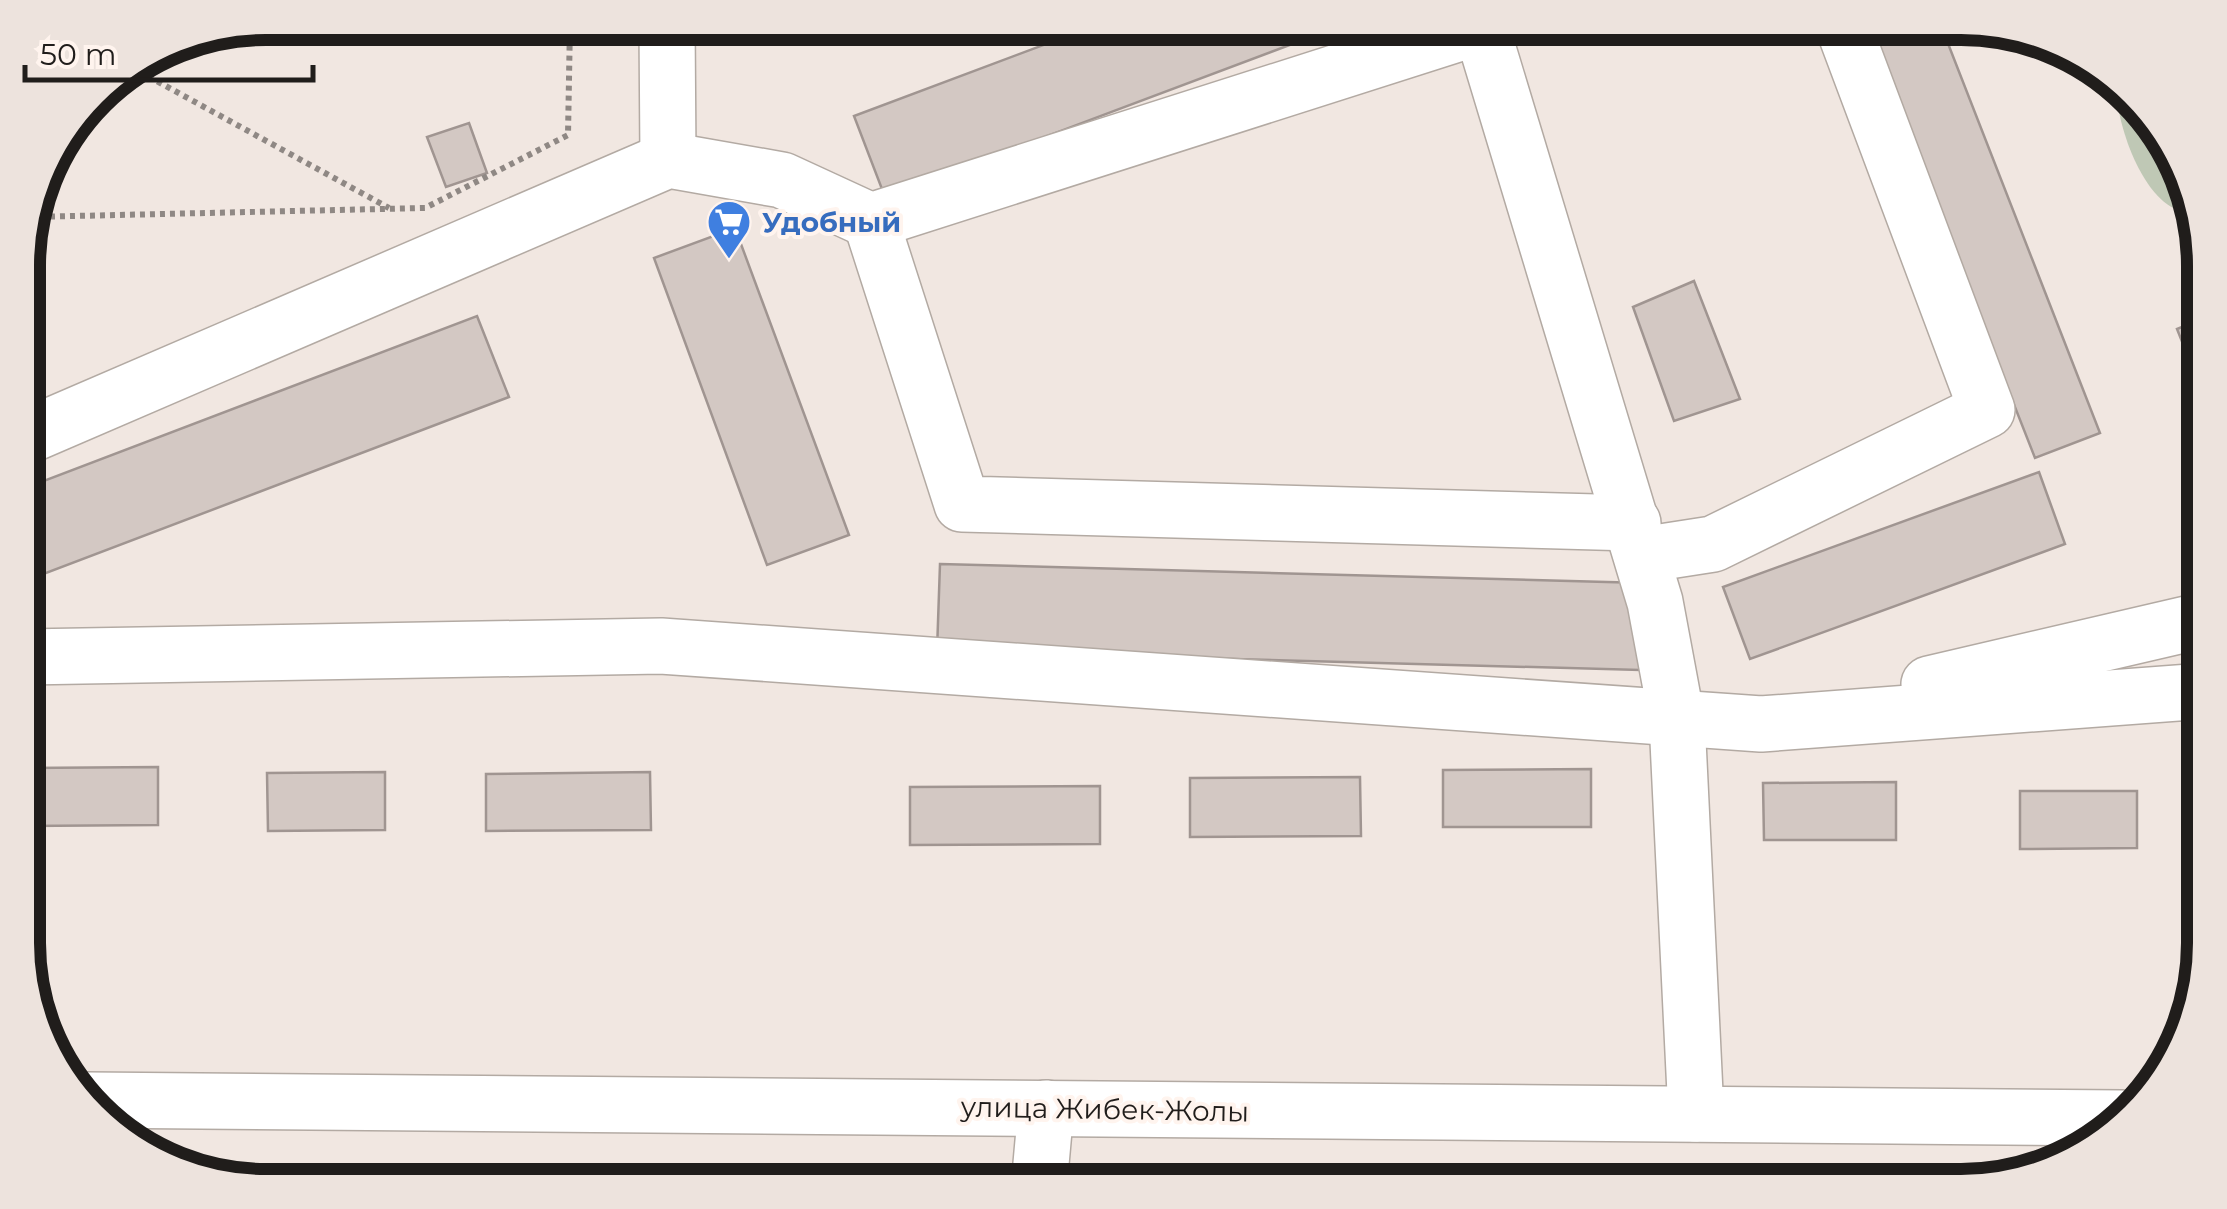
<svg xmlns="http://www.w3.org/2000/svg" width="2227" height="1209" font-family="Montserrat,sans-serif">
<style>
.green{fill:#bfc8b5}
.building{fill:#d3c8c3;stroke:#a09591;stroke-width:2.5}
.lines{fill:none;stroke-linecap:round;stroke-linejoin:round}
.minor-casing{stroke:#b3aaa3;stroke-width:58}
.path{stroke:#8f8884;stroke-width:6;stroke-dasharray:5 5;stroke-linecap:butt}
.minor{stroke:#fff;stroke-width:55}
.labels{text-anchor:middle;stroke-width:8;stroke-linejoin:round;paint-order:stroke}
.shop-label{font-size:28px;font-weight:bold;fill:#366cbe;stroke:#fff4ee;text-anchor:start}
.street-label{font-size:28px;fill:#201d1b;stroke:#fff4ee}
.rim{fill:none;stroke:#201d1b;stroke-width:12}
</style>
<rect width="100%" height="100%" fill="#f1e7e1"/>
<path class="green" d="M2116,86l48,45 28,82c-47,0 -76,-89 -76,-127z"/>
<g class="building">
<path d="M1102,23h246l-463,174 -31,-81z"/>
<path d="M1864,23h76l160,410 -65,25z"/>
<path d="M469,123l18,50 -41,14 -19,-50z"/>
<path d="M735,228l114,307 -82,30 -113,-307z"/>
<path d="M1694,281l46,118 -66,22 -41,-114z"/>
<path d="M477,316l32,81 -484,184v-93z"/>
<path d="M2204,318v79l-27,-68z"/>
<path d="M2039,472l26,72 -315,115 -27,-72z"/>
<path d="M940,564l703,19 -3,87 -703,-19z"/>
<path d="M158,767v58l-133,1v-58z"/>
<path d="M1591,769v58h-148v-57z"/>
<path d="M385,772v58l-117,1 -1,-58z"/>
<path d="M650,772l1,58 -165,1v-57z"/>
<path d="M1360,777l1,59 -171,1v-59z"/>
<path d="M1896,782v58h-132l-1,-57z"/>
<path d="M1100,786v58l-190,1v-58z"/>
<path d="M2020,791h117v57l-117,1z"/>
</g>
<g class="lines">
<defs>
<g id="minor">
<path d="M667,23l1,137"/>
<path d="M1481,26l174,576 22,118 19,394"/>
<path d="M871,221l91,283 671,19"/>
<path d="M25,437l643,-277 114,20 89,41 620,-198"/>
<path d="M1642,555l71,-11 274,-134 -145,-387"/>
<path d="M25,657l636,-11 1100,78 443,-33"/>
<path d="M1929,684l275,-64"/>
<path d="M87,1100l2035,18"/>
<path d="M1039,1186l7,-78"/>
</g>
</defs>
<use href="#minor" class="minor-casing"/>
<g class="path">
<path d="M131,67l258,141"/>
<path d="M30,217l395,-9 143,-73 2,-112"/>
</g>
<use href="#minor" class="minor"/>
</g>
<defs>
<symbol id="supermarket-pin" viewBox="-11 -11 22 30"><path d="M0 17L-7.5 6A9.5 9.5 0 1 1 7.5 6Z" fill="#3f7fe0" stroke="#fff4ee"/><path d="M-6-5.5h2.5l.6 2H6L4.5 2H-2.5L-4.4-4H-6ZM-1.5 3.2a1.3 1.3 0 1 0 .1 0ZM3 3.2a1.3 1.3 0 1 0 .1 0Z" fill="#fff"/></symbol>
</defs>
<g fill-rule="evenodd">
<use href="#supermarket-pin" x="704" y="197" width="50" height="68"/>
</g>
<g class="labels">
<g class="shop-label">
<text x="762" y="232">Удобный</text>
</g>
<g class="street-label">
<text transform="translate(1105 1109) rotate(1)" y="10">улица Жибек-Жолы</text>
</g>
</g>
<path d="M0 0H2227V1209H0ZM266 40H1961A226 226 0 0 1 2187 266V943A226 226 0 0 1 1961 1169H266A226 226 0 0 1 40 943V266A226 226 0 0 1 266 40Z" fill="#ede3dd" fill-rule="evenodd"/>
<path class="rim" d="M266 40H1961A226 226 0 0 1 2187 266V943A226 226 0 0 1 1961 1169H266A226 226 0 0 1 40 943V266A226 226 0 0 1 266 40Z"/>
<path d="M25 65v15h288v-15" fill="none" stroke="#201d1b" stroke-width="5"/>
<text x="40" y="65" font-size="30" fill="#201d1b" stroke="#fff4ee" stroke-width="8" paint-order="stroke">50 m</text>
</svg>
